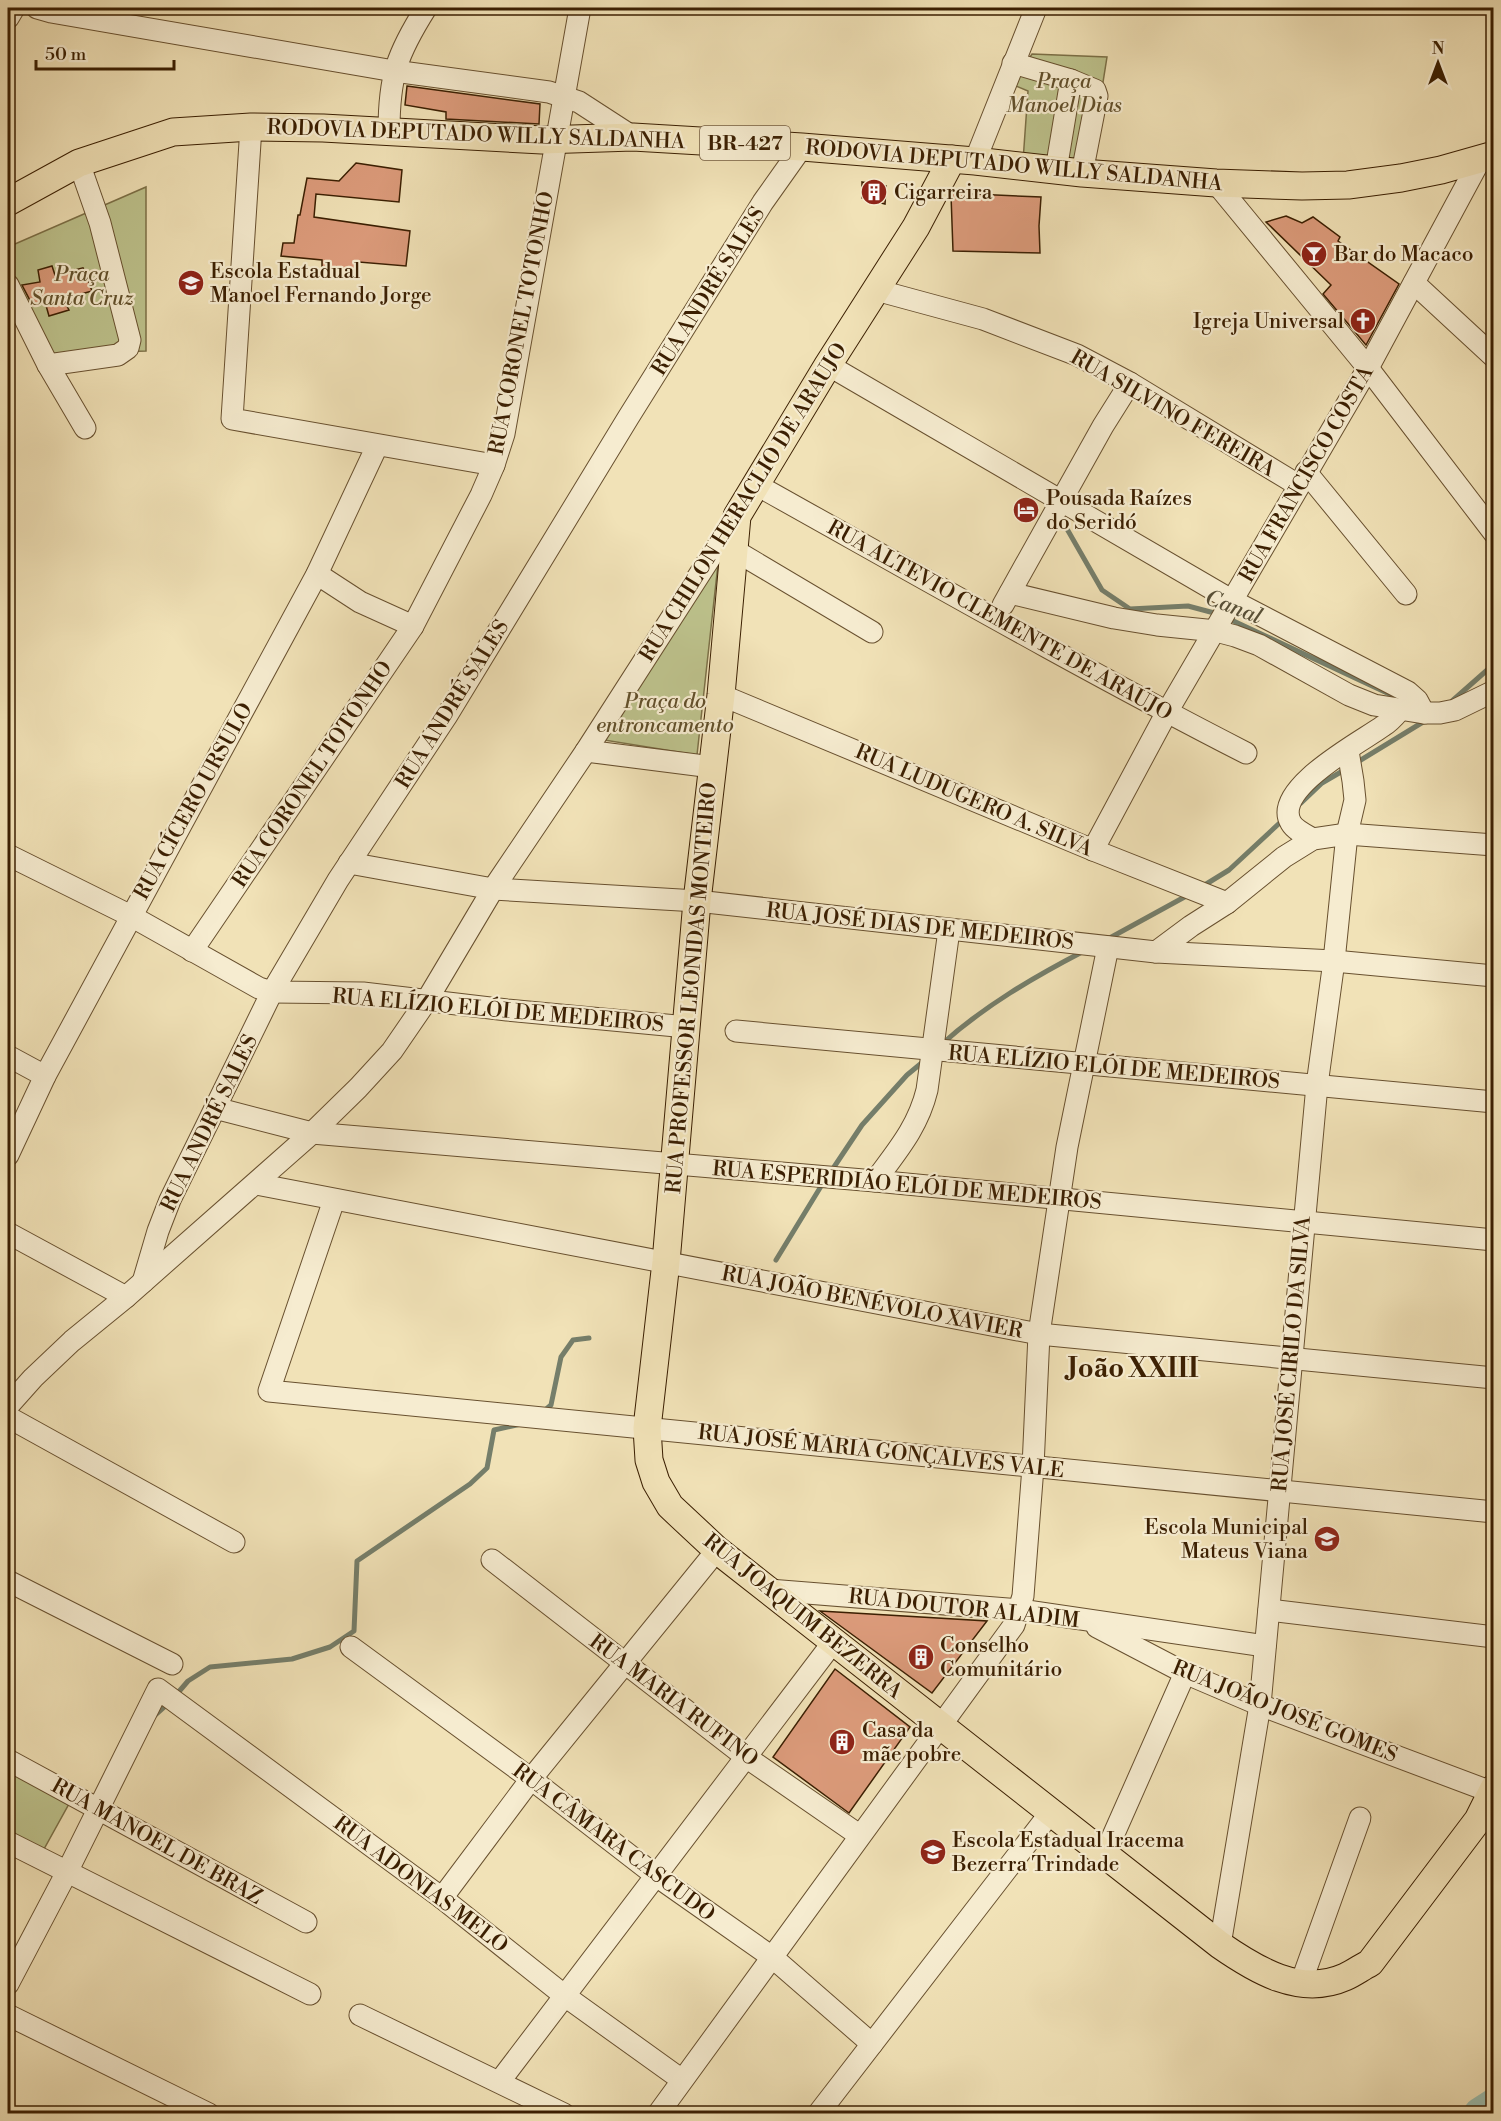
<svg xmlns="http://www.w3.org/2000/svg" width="1501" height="2121" font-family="'Libre Bodoni',serif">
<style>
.green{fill:#bdc28c;stroke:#7c7047;stroke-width:1.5}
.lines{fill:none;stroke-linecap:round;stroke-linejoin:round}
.stream{stroke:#757e6a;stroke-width:5}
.river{stroke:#9bbeaf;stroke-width:33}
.building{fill:#dc9b7b;stroke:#3b1f02;stroke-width:1.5}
.minor-casing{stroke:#68502f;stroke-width:23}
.major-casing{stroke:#3b1f02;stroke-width:29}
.minor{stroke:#f6ecd0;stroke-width:21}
.major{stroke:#f1e2b7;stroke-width:27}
.labels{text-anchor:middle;stroke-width:4.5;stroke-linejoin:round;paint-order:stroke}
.shield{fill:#f6ecd0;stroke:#735c40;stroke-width:1.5}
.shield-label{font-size:20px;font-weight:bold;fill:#3b1f02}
.park-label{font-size:21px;font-style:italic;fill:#62502b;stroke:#f6ecd0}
.street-label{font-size:21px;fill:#3b1f02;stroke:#f6ecd0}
.poi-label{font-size:21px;fill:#3b1f02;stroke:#f6ecd0;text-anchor:start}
.water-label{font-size:22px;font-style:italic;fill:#584f36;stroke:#f6ecd0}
.district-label{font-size:27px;font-weight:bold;fill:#3b1f02;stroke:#f6ecd0}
</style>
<rect width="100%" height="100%" fill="#f1e2b7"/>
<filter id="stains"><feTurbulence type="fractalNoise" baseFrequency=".00333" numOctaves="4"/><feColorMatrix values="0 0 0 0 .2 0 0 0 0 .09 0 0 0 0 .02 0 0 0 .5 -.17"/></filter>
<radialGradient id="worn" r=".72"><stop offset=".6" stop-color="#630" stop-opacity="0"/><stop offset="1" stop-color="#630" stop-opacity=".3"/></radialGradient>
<g class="green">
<path d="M1032,54l75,3 -17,107 -67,-3 5,-70 -17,-7z"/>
<path d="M146,187v164l-103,3 -35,-82v-25z"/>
<path d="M718,564l-21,191 -93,-15z"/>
<path d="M8,1772l62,30 -26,47 -36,-18z"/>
</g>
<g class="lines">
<g class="stream">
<path d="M1059,515l43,75 28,19 58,-3 30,8"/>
<path d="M1227,618l173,81"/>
<path d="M1452,701l42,-37"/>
<path d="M1356,763l72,-44"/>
<path d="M1301,803l21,-20 24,-14"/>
<path d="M1203,886l26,-16 56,-52"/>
<path d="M1106,940l84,-46"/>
<path d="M942,1044c42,-38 92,-67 142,-93"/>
<path d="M830,1173l32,-48 45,-50 17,-14"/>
<path d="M776,1260l47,-77"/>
<path d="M544,1411l7,-6 10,-48 12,-17 16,-2"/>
<path d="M176,1695l12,-14 22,-14 82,-8 38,-12 24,-16 3,-70 113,-77 17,-16 7,-38 27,-6"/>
<path d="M152,1718l18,-16"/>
</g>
<path class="river" d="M1480,2114l14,-9"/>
</g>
<g class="building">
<path d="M407,86l133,18 -1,20 -93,-5v-7l-41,-7z"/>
<path d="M356,163l46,7 -3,32 -83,-8 -2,23 96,14 -4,35 -47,-4v10l-37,-4v-8l-41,-4 2,-13h11l4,-28h2l7,-37 32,3z"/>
<path d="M862,182l24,4 -1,18 -23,-6z"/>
<path d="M952,193l89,4 -2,29 1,27 -87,-2 -2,-56z"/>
<path d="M1286,216l16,7 11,-6 27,20 -2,4 61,43 -33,61 -43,-51 8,-9 -65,-63z"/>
<path d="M52,266l3,9 28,-7 9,23 -29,8 6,11 -20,6 -4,-14 -12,4 -11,-21 18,-3 -2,-12z"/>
<path d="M820,1611l167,10 -55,72z"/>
<path d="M835,1669l75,58 -61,86 -76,-56z"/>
</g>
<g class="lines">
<defs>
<g id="minor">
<path d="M37,8l14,4 343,59 155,21 30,10 54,35"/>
<path d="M8,18l6,-10"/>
<path d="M1013,63l58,17 24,10 2,6 -15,77"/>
<path d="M251,127l-19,292 262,46"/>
<path d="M389,131c0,-55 8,-77 37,-123"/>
<path d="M975,161l61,-153"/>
<path d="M1056,170l15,-90"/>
<path d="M1216,183l152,185 126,165"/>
<path d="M1414,283l80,74"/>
<path d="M8,285l40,80 37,63"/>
<path d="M876,290l107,29 94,36 53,28 168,102"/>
<path d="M48,365l70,-10 10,-7 2,-8 -30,-117 -21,-60"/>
<path d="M828,365l405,236 175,91 9,8 7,13"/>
<path d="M1306,472l100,122"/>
<path d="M755,484c163,91 325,184 491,269"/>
<path d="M734,550l138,82"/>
<path d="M317,574l43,28 53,24"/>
<path d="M1010,593l104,25 43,7 59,6 19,5 24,9 90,50 25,10 50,8h16l15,-3 39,-19"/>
<path d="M1003,605l100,-179 27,-43"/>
<path d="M721,695l372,155 134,53"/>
<path d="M586,751l126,16"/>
<path d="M1313,839c-7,-4 -18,-9 -22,-16 -20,-34 70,-81 92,-97 7,-4 12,-10 17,-16"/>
<path d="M1093,850l74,-138 201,-344 113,-210"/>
<path d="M8,855l123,61 128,72 13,4 91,1 144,17 180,17"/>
<path d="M349,863l144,26 204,12 459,51 178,9 160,15"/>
<path d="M192,951l221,-325 68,-131 13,-30 10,-31 76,-426"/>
<path d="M1156,952l35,-26 36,-23 57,-46 29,-18 34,-5 147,11"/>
<path d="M736,1031l758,71"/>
<path d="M8,1056l37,20"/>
<path d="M215,1108l97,25 563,48 619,59"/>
<path d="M8,1155l37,-79 272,-502 60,-128"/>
<path d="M875,1181c22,-30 43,-54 52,-91l22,-160"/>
<path d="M256,1184l783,150 455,44"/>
<path d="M334,1200l-65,191 1225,121"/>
<path d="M8,1233l118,64"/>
<path d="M143,1282l15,-51 12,-31 102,-208 66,-112 108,-163 182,-299 135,-216 39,-55"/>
<path d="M8,1406l25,-28 39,-37 54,-44 186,-164 46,-45 34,-37 35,-51 66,-111 93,-138 151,-235"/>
<path d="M8,1417l226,125"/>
<path d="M492,1560l254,197 113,78"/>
<path d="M8,1581l164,83"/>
<path d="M769,1590l251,20 245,36"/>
<path d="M1269,1610l225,27"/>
<path d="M1097,1627l88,46 75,32 234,88"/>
<path d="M351,1647l180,132 124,96 117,82 100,87"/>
<path d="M8,1760l298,162"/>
<path d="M8,1842l302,152"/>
<path d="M1105,1854l80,-181"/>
<path d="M442,1898l89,-119 186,-229"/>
<path d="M1220,1945l40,-240 57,-620 17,-124 13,-127 8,-34 -2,-19 -5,-30"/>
<path d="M1301,1983l59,-165"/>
<path d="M8,1984l59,-112 91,-183 284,209 123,98 117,84"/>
<path d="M8,2015l201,99"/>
<path d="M360,2015l204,99"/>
<path d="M500,2081l334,-440"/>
<path d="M658,2114l356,-489 9,-29 10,-129 6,-133 28,-187 41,-200"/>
<path d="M818,2114l233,-302"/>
</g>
<g id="major">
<path d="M952,159l-36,68 -88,138 -91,151 -16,179 -24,206 -31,361 -19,166 2,32 7,22 14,24 47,44 503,395c36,25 80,52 125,32 9,-4 17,-10 25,-14l108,-143 16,-32"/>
<path d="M8,202l71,-39 94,-31 78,-5 72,1 219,12 91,-3 169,10 173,14 107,12 134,10 86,3 46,-1 53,-7 40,-8 53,-15"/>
</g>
</defs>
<use href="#minor" class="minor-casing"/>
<use href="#major" class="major-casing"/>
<use href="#minor" class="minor"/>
<use href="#major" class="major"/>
</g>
<defs>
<symbol id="building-disc" viewBox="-11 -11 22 22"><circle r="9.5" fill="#8f2418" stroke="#f6ecd0"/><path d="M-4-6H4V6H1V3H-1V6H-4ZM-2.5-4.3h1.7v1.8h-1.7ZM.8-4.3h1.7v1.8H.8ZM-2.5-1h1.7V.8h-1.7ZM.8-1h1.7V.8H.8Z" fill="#fff"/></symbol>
<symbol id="bar-disc" viewBox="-11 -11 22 22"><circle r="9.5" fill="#8f2418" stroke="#f6ecd0"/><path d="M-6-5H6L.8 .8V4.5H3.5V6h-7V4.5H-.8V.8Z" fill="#fff"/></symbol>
<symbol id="school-disc" viewBox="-11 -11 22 22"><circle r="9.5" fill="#8f2418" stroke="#f6ecd0"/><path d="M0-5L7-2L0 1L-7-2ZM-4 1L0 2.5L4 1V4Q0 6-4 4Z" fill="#fff"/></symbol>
<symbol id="church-disc" viewBox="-11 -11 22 22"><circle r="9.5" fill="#8f2418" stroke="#f6ecd0"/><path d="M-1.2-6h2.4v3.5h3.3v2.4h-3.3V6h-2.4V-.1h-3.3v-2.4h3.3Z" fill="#fff"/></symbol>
<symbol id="hotel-disc" viewBox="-11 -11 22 22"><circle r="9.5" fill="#8f2418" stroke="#f6ecd0"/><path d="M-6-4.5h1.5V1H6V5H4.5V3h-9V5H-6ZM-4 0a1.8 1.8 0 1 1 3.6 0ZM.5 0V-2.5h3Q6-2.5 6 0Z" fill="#fff"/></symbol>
<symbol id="university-disc" viewBox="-11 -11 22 22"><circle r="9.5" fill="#8f2418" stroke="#f6ecd0"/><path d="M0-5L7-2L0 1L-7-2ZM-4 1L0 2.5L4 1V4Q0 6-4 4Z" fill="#fff"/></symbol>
</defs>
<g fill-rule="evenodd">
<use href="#building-disc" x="859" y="177" width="30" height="30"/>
<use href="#bar-disc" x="1299" y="239" width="30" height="30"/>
<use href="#school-disc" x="176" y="268" width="30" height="30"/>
<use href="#church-disc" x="1348" y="306" width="30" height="30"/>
<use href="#hotel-disc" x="1011" y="495" width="30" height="30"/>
<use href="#university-disc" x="1312" y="1524" width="30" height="30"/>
<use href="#building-disc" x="906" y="1642" width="30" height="30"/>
<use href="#building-disc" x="827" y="1727" width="30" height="30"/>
<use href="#university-disc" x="918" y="1837" width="30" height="30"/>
</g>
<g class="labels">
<rect class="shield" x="700" y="126" width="90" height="34" rx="4.5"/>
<g class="shield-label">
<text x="745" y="150">BR-427</text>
</g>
<g class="park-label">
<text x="1064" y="88">Praça<tspan x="1064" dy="24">Manoel Dias</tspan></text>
<text x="82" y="281">Praça<tspan x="82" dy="24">Santa Cruz</tspan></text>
<text x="665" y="708">Praça do<tspan x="665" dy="24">entroncamento</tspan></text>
</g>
<g class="street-label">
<text transform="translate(476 134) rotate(2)" y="7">RODOVIA DEPUTADO WILLY SALDANHA</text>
<text transform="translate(1014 165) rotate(5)" y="7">RODOVIA DEPUTADO WILLY SALDANHA</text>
<text transform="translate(708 291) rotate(-58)" y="7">RUA ANDRÉ SALES</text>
<text transform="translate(521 323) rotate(-79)" y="7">RUA CORONEL TOTONHO</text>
<text transform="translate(1173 413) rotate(30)" y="7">RUA SILVINO FEREIRA</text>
<text transform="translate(1306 474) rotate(-60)" y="7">RUA FRANCISCO COSTA</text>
<text transform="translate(743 502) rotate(-58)" y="7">RUA CHILON HERACLIO DE ARAUJO</text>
<text transform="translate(1000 620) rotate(29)" y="7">RUA ALTEVIO CLEMENTE DE ARAÚJO</text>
<text transform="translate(452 704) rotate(-58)" y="7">RUA ANDRÉ SALES</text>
<text transform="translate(312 774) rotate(-56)" y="7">RUA CORONEL TOTONHO</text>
<text transform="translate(974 800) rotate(23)" y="7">RUA LUDUGERO A. SILVA</text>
<text transform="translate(193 801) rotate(-61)" y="7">RUA CÍCERO URSULO</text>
<text transform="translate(920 926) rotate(6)" y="7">RUA JOSÉ DIAS DE MEDEIROS</text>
<text transform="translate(691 988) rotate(-85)" y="7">RUA PROFESSOR LEONIDAS MONTEIRO</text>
<text transform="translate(498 1010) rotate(5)" y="7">RUA ELÍZIO ELÓI DE MEDEIROS</text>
<text transform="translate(1114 1067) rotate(5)" y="7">RUA ELÍZIO ELÓI DE MEDEIROS</text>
<text transform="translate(209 1123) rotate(-64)" y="7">RUA ANDRÉ SALES</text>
<text transform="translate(907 1185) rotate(5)" y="7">RUA ESPERIDIÃO ELÓI DE MEDEIROS</text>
<text transform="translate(872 1302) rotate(11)" y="7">RUA JOÃO BENÉVOLO XAVIER</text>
<text transform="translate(1291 1354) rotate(-85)" y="7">RUA JOSÉ CIRILO DA SILVA</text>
<text transform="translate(881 1451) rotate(6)" y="7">RUA JOSÉ MARIA GONÇALVES VALE</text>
<text transform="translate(964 1608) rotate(6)" y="7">RUA DOUTOR ALADIM</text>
<text transform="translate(803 1616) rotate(39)" y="7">RUA JOAQUIM BEZERRA</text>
<text transform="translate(674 1700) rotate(37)" y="7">RUA MARIA RUFINO</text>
<text transform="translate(1285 1711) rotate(22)" y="7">RUA JOÃO JOSÉ GOMES</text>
<text transform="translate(157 1841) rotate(29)" y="7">RUA MANOEL DE BRAZ</text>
<text transform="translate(614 1842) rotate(37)" y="7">RUA CÂMARA CASCUDO</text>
<text transform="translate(421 1884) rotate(37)" y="7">RUA ADONIAS MELO</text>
</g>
<g class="poi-label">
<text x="894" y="199">Cigarreira</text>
<text x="1334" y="261">Bar do Macaco</text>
<text x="210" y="278">Escola Estadual<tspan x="210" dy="24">Manoel Fernando Jorge</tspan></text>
<text x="1344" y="328" text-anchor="end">Igreja Universal</text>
<text x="1046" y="505">Pousada Raízes<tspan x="1046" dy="24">do Seridó</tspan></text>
<text x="1308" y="1534" text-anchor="end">Escola Municipal<tspan x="1308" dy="24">Mateus Viana</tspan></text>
<text x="940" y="1652">Conselho<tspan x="940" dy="24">Comunitário</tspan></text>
<text x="862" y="1737">Casa da<tspan x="862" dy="24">mãe pobre</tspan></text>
<text x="952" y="1847">Escola Estadual Iracema<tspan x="952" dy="24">Bezerra Trindade</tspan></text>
</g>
<g class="water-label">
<text transform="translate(1234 606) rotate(21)" y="8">Canal</text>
</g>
<g class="district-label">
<text x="1133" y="1377">João XXIII</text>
</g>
</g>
<rect width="1501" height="2121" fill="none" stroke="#f1e2b7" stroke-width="30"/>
<rect x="9" y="9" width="1483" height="2103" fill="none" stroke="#3b1f02" stroke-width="3"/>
<rect x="15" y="15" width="1471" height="2091" fill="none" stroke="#3b1f02" stroke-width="1.5"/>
<g transform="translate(1438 63)" stroke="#f6ecd0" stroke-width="4.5" paint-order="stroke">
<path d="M0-4.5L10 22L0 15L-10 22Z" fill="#3b1f02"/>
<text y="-9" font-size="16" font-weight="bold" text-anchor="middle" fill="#3b1f02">N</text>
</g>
<path d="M36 60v9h138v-9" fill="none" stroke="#3b1f02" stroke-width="3"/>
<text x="45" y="60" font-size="18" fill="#3b1f02" stroke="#f6ecd0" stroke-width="4.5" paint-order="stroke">50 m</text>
<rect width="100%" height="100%" filter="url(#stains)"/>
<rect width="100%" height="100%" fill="url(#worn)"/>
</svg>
